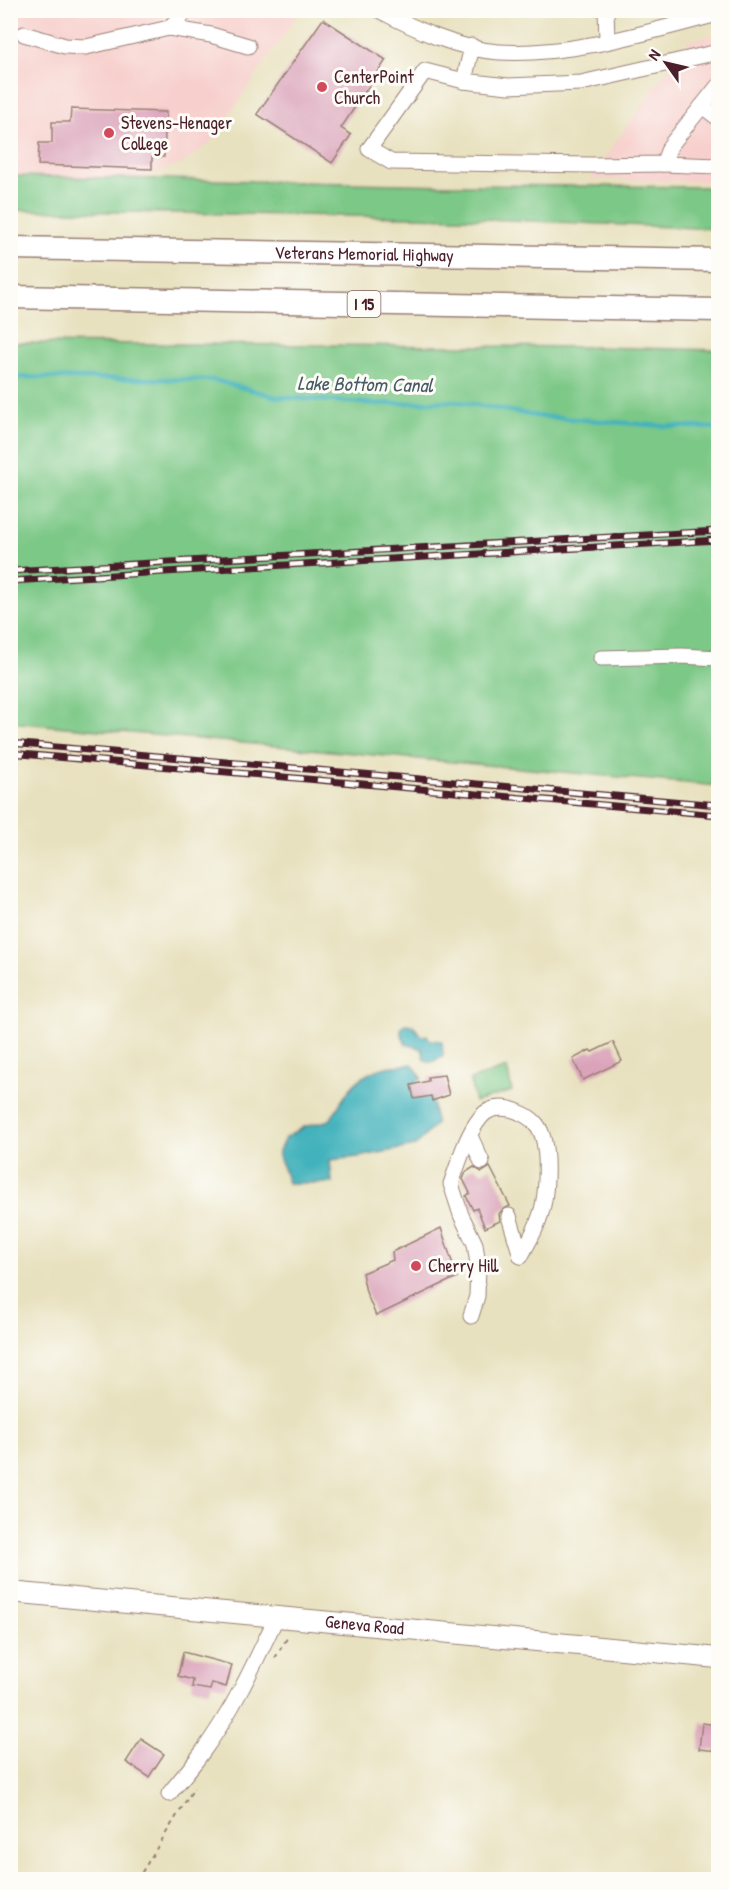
<svg xmlns="http://www.w3.org/2000/svg" width="729" height="1890" font-family="'Patrick Hand',sans-serif">
<style>
.built{fill:#f7d0cd}
.green{fill:#7bc886;stroke:#627458;stroke-width:1.5}
.water{fill:#42b2bc;stroke:#466874;stroke-width:1.5}
.lines{fill:none;stroke-linecap:round;stroke-linejoin:round}
.stream{stroke:#42b2bc;stroke-width:4.5}
.building{fill:#daa3ba}
.minor-casing{stroke:#998075;stroke-width:17}
.major-casing{stroke:#998075;stroke-width:22}
.highway-casing{stroke:#998075;stroke-width:25}
.path{stroke:#998075;stroke-width:2;stroke-dasharray:4.5 4.5;stroke-linecap:butt}
.minor{stroke:#fff;stroke-width:15}
.major{stroke:#fff;stroke-width:20}
.highway{stroke:#fff;stroke-width:22}
.rail-casing{stroke:#4a1f2b;stroke-width:7}
.rail{stroke:#fdfcf7;stroke-width:4.5;stroke-dasharray:14;stroke-linecap:butt}
.poi-dot{fill:#d1495b;stroke:#fdfcf7;stroke-width:2}
.labels{text-anchor:middle;stroke-width:6;stroke-linejoin:round;paint-order:stroke}
.shield{fill:#fdfcf7;stroke:#806168;stroke-width:1.5}
.shield-label{font-size:16px;font-weight:bold;fill:#4a1f2b}
.poi-label{font-size:18px;fill:#4a1f2b;stroke:#fdfcf7;text-anchor:start}
.street-label{font-size:18px;fill:#4a1f2b;stroke:#fdfcf7}
.water-label{font-size:20px;font-style:italic;fill:#475a65;stroke:#fdfcf7}
</style>
<rect width="100%" height="100%" fill="#fdfcf7"/>
<filter id="ink" filterUnits="userSpaceOnUse"><feTurbulence type="fractalNoise" baseFrequency=".0167" numOctaves="2"/><feDisplacementMap in="SourceGraphic" scale="12" xChannelSelector="R" yChannelSelector="G"/><feConvolveMatrix kernelMatrix="1 2 1 2 8 2 1 2 1" color-interpolation-filters="sRGB"/></filter>
<filter id="wash" filterUnits="userSpaceOnUse"><feTurbulence type="fractalNoise" baseFrequency=".008" numOctaves="4" result="noise"/><feDisplacementMap in="SourceGraphic" scale="24" xChannelSelector="R" yChannelSelector="G"/><feGaussianBlur stdDeviation="1.35" result="paint"/><feColorMatrix in="noise" values="0 0 0 0 0 0 0 0 0 0 0 0 0 0 0 0 0 1.4 0 .05"/><feComposite in="paint" operator="in"/></filter>
<g filter="url(#wash)">
<rect width="100%" height="100%" fill="#e8e1bf"/>
<g class="built">
<path d="M11,11h289l-90,132 -28,21 -51,16 -120,-3z"/>
<path d="M718,34v148l-129,-3 99,-138z"/>
</g>
<g class="green">
<path d="M11,176l439,9 268,2v42l-256,-11 -451,-8z"/>
<path d="M10,343l583,4 125,3v436l-707,-64z"/>
<path d="M507,1068l5,23 -37,11 -5,-22z"/>
</g>
<g class="water">
<path d="M405,1024l7,1 10,11 5,-1 3,5 12,1 1,15 -11,6 -7,-2 -3,-11 -16,-5c-4,-9 -9,-13 -1,-20z"/>
<path d="M412,1064l10,14 -11,7 4,14 16,-3 5,28 -21,22 -57,11 -28,3 2,23h-44l-10,-30 7,-15 19,-11 26,-7c16,-25 22,-43 53,-52 9,-3 20,-2 29,-4z"/>
</g>
<g class="lines">
<path class="stream" d="M10,377l204,3 63,17 102,7 76,-3 82,15 127,10 54,2"/>
</g>
<g id="blocks">
<g class="building">
<path d="M323,19l63,41 -45,68 10,7 -19,28 -75,-49z"/>
<path d="M71,109l95,3 -2,45h-12v12l-114,-4 1,-22h13v-21h18z"/>
<path d="M613,1042l9,19 -39,19 -10,-21 17,-9 2,2z"/>
<path d="M444,1075l5,20 -17,6 -1,-5 -17,3 -3,-14 17,-4v-4z"/>
<path d="M474,1167l8,5 8,-5 20,39 -8,4 -3,4 1,7 -15,7 -8,-20 -4,2 -7,-14 4,-3 -7,-14 3,-7z"/>
<path d="M441,1228l16,49 -81,39 -10,-24 -4,-19 31,-13 -1,-8z"/>
<path d="M183,1652l49,13 -6,22 -14,-4 -2,7 -18,-3 1,-7 -15,-4z"/>
<path d="M702,1723l16,2v26l-19,-2z"/>
<path d="M141,1739l23,15 -15,23 -23,-15z"/>
</g>
</g>
</g>
<g filter="url(#ink)">
<use href="#blocks" fill-opacity="0" stroke="#998075" stroke-width="1.5"/>
<g class="lines">
<defs>
<g id="minor">
<path d="M379,10c36,19 78,39 120,42 74,4 148,-20 219,-38"/>
<path d="M606,10l1,30"/>
<path d="M169,28l18,-18"/>
<path d="M24,34l41,12 21,1 83,-19 42,7 37,11"/>
<path d="M472,46l-8,35 44,5 73,-3 137,-31"/>
<path d="M464,81l-39,-10 -56,78 22,13 201,3 71,-1 7,-18 48,-60"/>
<path d="M702,106l16,12"/>
<path d="M663,164l55,2"/>
<path d="M601,658l81,-2 36,2"/>
<path d="M470,1136l12,26"/>
<path d="M509,1216l12,40"/>
<path d="M471,1316l6,-20 1,-31 -3,-21 -14,-29 -10,-31c8,-22 15,-49 30,-67 7,-9 18,-10 29,-8 9,2 22,9 27,16 14,18 10,74 2,94 -4,13 -12,25 -18,37"/>
<path d="M169,1794c11,-14 22,-26 32,-40 31,-42 53,-89 75,-136"/>
</g>
<g id="major">
<path id="s1" d="M10,1592l708,66"/>
</g>
<g id="highway">
<path id="s2" d="M10,248l708,12"/>
<path d="M10,297l708,13"/>
</g>
</defs>
<use href="#minor" class="minor-casing"/>
<use href="#major" class="major-casing"/>
<use href="#highway" class="highway-casing"/>
<g class="path">
<path d="M275,1658l14,-23"/>
<path d="M137,1880l57,-92"/>
</g>
<use href="#minor" class="minor"/>
<use href="#major" class="major"/>
<use href="#highway" class="highway"/>
<defs>
<g id="rail">
<path d="M10,571l708,-40"/>
<path d="M10,581l708,-41"/>
<path d="M10,743l708,62"/>
<path d="M10,753l708,62"/>
</g>
</defs>
<use href="#rail" class="rail-casing"/>
<use href="#rail" class="rail"/>
</g>
</g>
<g class="poi-dot">
<circle cx="322" cy="87" r="6"/>
<circle cx="109" cy="133" r="6"/>
<circle cx="416" cy="1266" r="6"/>
</g>
<g class="labels">
<rect class="shield" x="347.5" y="291" width="33" height="26" rx="4.5"/>
<g class="shield-label">
<text x="364" y="310">I 15</text>
</g>
<g class="poi-label">
<text x="334" y="83">CenterPoint<tspan x="334" dy="21">Church</tspan></text>
<text x="121" y="129">Stevens-Henager<tspan x="121" dy="21">College</tspan></text>
<text x="428" y="1272">Cherry Hill</text>
</g>
<g class="street-label">
<text dy="6" stroke="none"><textPath href="#s2" startOffset="354">Veterans Memorial Highway</textPath></text>
<text dy="6" stroke="none"><textPath href="#s1" startOffset="356">Geneva Road</textPath></text>
</g>
<g class="water-label">
<text transform="translate(365 384) rotate(1)" y="7">Lake Bottom Canal</text>
</g>
</g>
<rect width="729" height="1890" fill="none" stroke="#fdfcf7" stroke-width="36"/>
<g transform="translate(666 63) rotate(304)" stroke="#fdfcf7" stroke-width="4.5" paint-order="stroke">
<path d="M0-4.5L10 22L0 15L-10 22Z" fill="#4a1f2b"/>
<text y="-9" font-size="16" font-weight="bold" text-anchor="middle" fill="#4a1f2b">N</text>
</g>
</svg>
